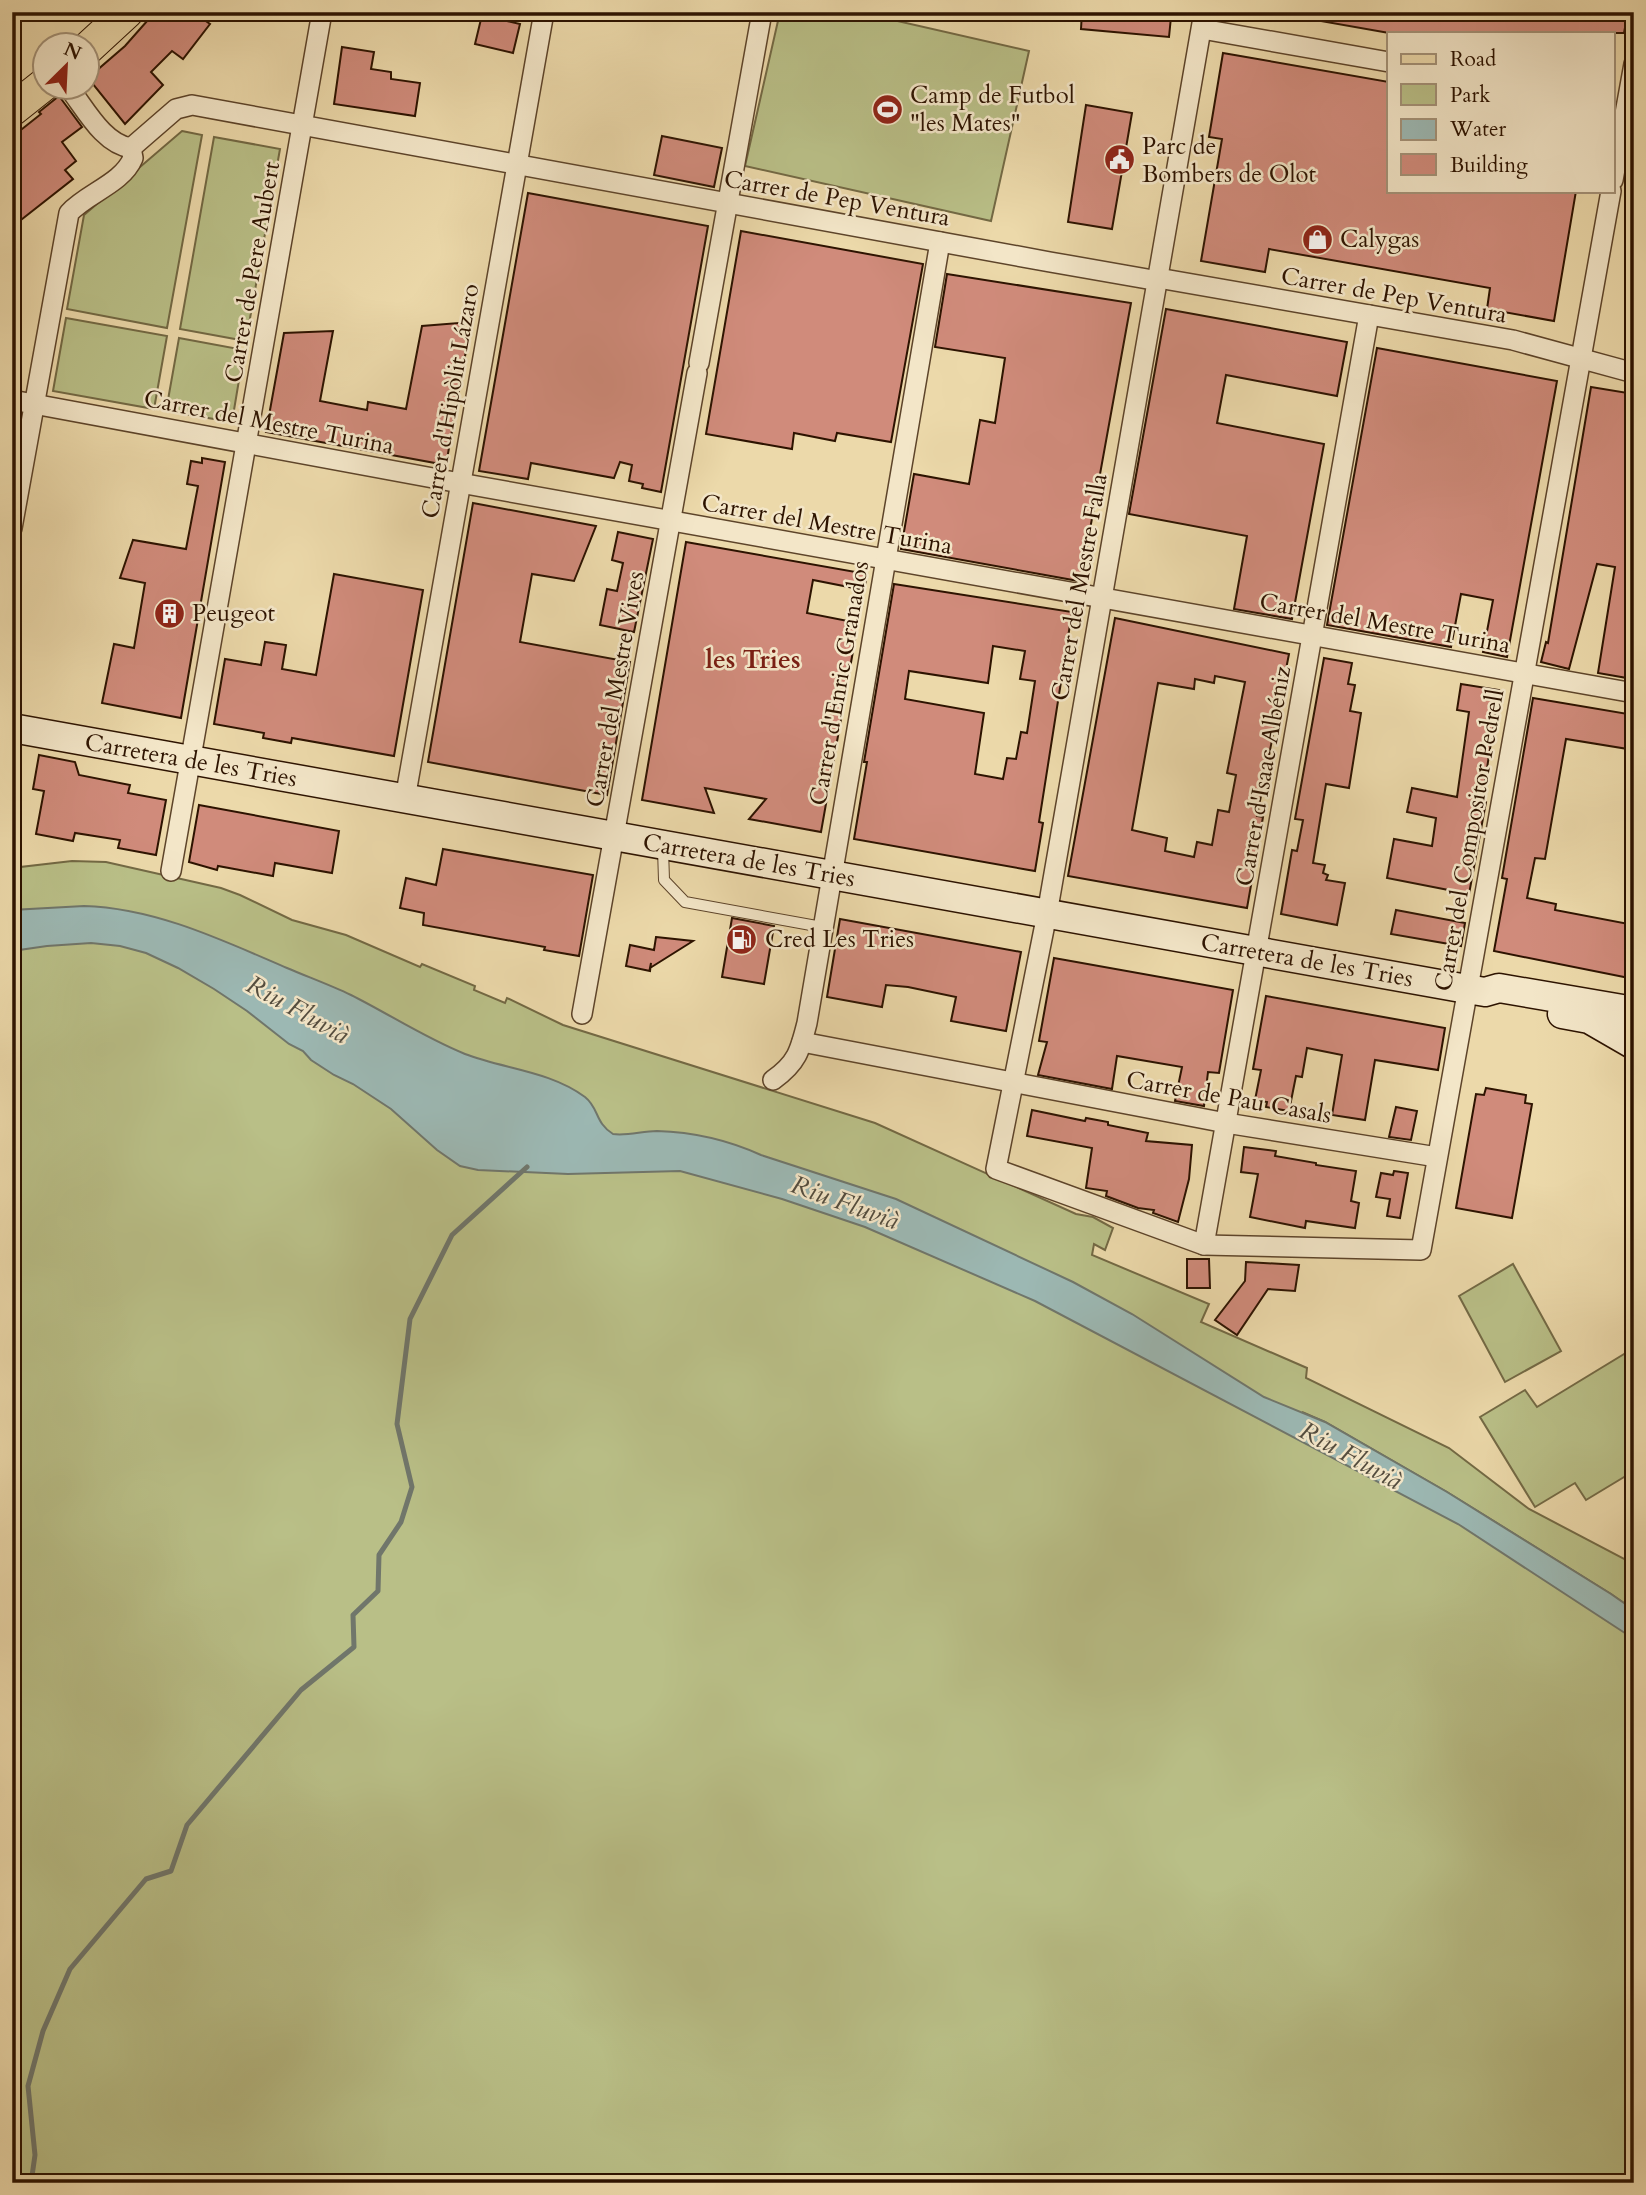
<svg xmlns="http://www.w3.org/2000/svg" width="1646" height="2195" font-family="Cardo,serif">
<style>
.green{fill:#b9bf87;stroke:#736944;stroke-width:2}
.water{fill:#9cb8b3;stroke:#70766b;stroke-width:2}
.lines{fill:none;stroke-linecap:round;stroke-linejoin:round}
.stream{stroke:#70766b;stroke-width:5}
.building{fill:#d08b7b;stroke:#2d1300;stroke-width:2;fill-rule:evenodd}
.lane-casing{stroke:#5d442a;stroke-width:12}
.street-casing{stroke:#5d442a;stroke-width:22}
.secondary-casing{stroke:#2d1300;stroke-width:31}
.primary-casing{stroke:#2d1300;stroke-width:34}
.lane{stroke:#f3e6c8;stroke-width:10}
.street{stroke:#f3e6c8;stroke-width:19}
.secondary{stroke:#f3e6c8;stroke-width:28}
.primary{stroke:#ecd9aa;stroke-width:32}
.labels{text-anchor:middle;stroke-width:5;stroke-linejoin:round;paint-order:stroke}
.poi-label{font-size:24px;fill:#2d1300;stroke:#f3e6c8;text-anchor:start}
.street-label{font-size:24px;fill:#2d1300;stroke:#f3e6c8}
.neighbourhood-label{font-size:26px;font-weight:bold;fill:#7a1f14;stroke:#f3e6c8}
.water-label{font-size:26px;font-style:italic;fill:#544d3f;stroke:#f3e6c8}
</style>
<rect width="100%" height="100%" fill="#ecd9aa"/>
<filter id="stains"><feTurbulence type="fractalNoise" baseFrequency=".00286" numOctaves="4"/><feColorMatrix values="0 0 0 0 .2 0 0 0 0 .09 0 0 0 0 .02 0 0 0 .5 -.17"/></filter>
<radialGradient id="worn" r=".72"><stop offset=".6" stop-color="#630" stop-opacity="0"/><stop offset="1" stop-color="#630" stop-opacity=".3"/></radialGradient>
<g class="green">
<path d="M780,12h78l171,39 -38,170 -246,-55z"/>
<path d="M182,131l20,4 -35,193 -100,-19 17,-94z"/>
<path d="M214,137l66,12 -34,192 -66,-12z"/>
<path d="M66,318l101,18 -13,73 -101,-18z"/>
<path d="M179,338l65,12 -12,72 -66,-11z"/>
<path d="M72,861l34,1 115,26 19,7 52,25 54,15 74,32 2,-3 53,22 -1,4 31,13 2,-5 56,27 312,98 201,91 17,3 20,11 -8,22 -11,-6 -2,11 117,49 -8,18 106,46 -1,10 143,70 80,61 105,55v46l-23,-16 -164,-102 -122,-70 -23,-10 332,219v552h-1622v-1315z"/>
<path d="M1513,1264l48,87 -56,31 -46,-86z"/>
<path d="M1634,1348v123l-48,29 -11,-17 -40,24 -55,-90 45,-27 12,17z"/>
</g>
<path class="water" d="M84,906c71,2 138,34 203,62 21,9 43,17 64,27 38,19 74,43 114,59 39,15 85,17 120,43 14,11 10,26 28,37 15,2 29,-3 44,-3 36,1 71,9 104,24l135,44 177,83 59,32 132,83 61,25 122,70 164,102 23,16v29l-176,-115 -423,-223 -170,-74 -83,-28 -102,-28 -112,3 -90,-4 -18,-4 -23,-16 -46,-41 -38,-25 -19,-9 -23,-15 -8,-9 -14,-7 -42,-33 -33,-22 -36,-21 -32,-15 -26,-7 -29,-3 -44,3 -35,5v-41z"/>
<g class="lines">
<path class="stream" d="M31,2183l4,-28 -7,-69 15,-55 27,-62 76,-90 25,-8 16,-46 114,-135 53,-43 -1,-32 25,-24 1,-36 22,-33 11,-35 -15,-63 13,-105 42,-84 75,-68"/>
</g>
<g class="building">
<path d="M155,12h38l17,12 -27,35 -11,-8 -21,21 12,13 -38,39 -37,-46 37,-32z"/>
<path d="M1082,12h41l48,5 -2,20 -88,-8z"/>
<path d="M1316,12h312l-4,21h-235l-74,-13z"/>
<path d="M482,15l38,9 -7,29 -38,-9z"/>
<path d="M342,47l32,5 -3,17 20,3v7l29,4 -5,33 -81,-12z"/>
<path d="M1223,53l166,29v109h187l-22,130 -67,-12 3,-21 -221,-39 -4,23 -64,-11 21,-122 -13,-2z"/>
<path d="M59,96l23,31 -20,15 14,19 -11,9 8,9 -61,48v-90l29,-23 -2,-2z"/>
<path d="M1086,105l46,8 -20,116 -44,-7z"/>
<path d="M662,136l60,12 -8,39 -60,-12z"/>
<path d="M528,193l180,33 -47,266 -19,-4 1,-4 -14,-3 3,-16 -12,-3 -6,16 -83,-15 -3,16 -49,-8z"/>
<path d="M741,231l182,33 -32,178 -54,-9 -2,8 -41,-8 -2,16 -86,-15z"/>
<path d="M947,274l184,29 -46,254 3,1 -4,24 -183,-33 13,-75 55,10 11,-64 15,3 10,-65 -70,-11z"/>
<path d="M1166,309l181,33 -10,54 -111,-21 -9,48 107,21 -32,175 -58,-10 13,-73 -118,-22z"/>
<path d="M471,322l-25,143 -180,-33 18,-99 49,-2 -13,70 47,9 1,-8 38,7 16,-83z"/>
<path d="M1377,348l180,33 -50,276 -24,-5 10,-52 -32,-6 -10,53 -124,-22z"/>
<path d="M1591,387l43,7v243l-7,41 -29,-5 17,-106 -18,-3 -28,105 -28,-7 5,-20 2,1z"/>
<path d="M202,458l23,4 -44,256 -79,-15 12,-59 20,4 11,-65 -25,-5 13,-38 53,9 12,-63 -11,-2 4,-23 11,2z"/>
<path d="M473,503l123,23 -22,55 -42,-7 -12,68 110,20 -23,133 -179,-33z"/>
<path d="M618,532l35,7 -19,93 -34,-7 7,-36 10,2 6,-28 -11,-3z"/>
<path d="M686,542l181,32 -3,16 -51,-10 -6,33 51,10 -37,209 -72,-13 17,-20 -61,-11 9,25 -72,-13z"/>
<path d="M334,574l89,16 -29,166 -102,-18 -1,5 -28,-5 1,-5 -50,-9 11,-65 36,6 4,-23 21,3 -4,24 34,6z"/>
<path d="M894,584l178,28 -33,210 4,1 -8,48 -181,-32 13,-77h-3zM993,646l32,5 -5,28 15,2 -8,52 -6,-1 -5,27 -9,-1 -4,21 -28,-5 9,-61 -79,-14 4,-28 79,12z"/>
<path d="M1115,618l174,36 -32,162 6,1 -16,91 -179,-32zM1215,676l30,6 -18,91 9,2 -7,37 -11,-2 -6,35 -15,-3 -3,15 -29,-6 2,-13 -35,-8 26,-147 36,6 1,-10 19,4z"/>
<path d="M1324,658l28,5 -4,21 7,1 -5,26 11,2 -12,75 -23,-4 -13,79 12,2 -2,8 5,2 -2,5 19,3 -8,42 -56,-11 11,-64 5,1 6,-31 -8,-1z"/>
<path d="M1461,684l38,6 -17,111 4,1 -17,92 -82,-16 7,-39 38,7 4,-28 -29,-6 5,-24 45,9 12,-85 -12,-2z"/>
<path d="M1533,698l101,17v35l-68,-11 -21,120 -10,-1 -8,40 29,6 -1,6 79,15v54l-140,-28 13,-72 -5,-1z"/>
<path d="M39,755l36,7 4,13 51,10 -2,8 38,7 -10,55 -38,-7 2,-8 -45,-7 -2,8 -37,-7 8,-43 -11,-2z"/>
<path d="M199,805l140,26 -7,42 -57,-10 -2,13 -55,-10 -1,4 -28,-8z"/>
<path d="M443,849l150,26 -14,81 -35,-6 1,-3 -122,-22 1,-12 -24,-5 6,-30 30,7z"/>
<path d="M1396,910l69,13 -4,23 -70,-12z"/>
<path d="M732,918l42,8 -10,58 -42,-7z"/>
<path d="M840,919l181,33 -15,79 -55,-10 5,-24 -48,-10 -22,-2 -4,22 -55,-10z"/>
<path d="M656,937l37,4 -43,27 1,-5 -1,8 -24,-5 4,-21 24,5z"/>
<path d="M1054,958l179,32 -14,83 -11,-1 -4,34 -29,-5 7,-34 -65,-11 -5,33 -74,-14 9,-33 -8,-1z"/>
<path d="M1266,996l179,32 -7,42 -63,-10 -10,60 -33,-5 10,-60 -35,-7 -5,29 -6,-1 -7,35 -23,-4 1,-5 -12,-2 6,-30 -8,-1z"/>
<path d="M1486,1088l40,7 -1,8 7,1 -20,114 -56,-10 20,-114 8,1z"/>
<path d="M1396,1107l21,4 -6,29 -22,-3z"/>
<path d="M1032,1110l53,11 1,-3 22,4v3l40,8 -2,8 46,4 -3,34 -11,43 -25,-9 1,-3 -16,-2 -32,-12 1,-5 -21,-3 6,-40 -65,-12z"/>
<path d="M1244,1147l32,4 -1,5 41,7v2l40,6 -5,30 8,2 -4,25 -49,-7 -1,7 -55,-11 8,-43 -17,-2z"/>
<path d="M1394,1171l14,2 -8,45 -13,-2 3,-17 -14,-2 5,-24 12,2z"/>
<path d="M1187,1259h22l1,29h-23z"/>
<path d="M1246,1262l53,3 -4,26 -27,-2 -31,46 -22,-15 30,-39z"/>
</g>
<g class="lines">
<defs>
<path id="lane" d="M663,849l1,31 21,22 137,25"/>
<g id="street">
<path d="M1204,12l-157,902 -51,255 208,76 217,5 190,-1059"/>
<path d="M1202,29l187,33"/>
<path d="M69,88c16,20 34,56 62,60l45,-39 16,-4 858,157 103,18 5,-2 355,62 121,33"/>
<path d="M1613,180l21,-116"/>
<path d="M699,363l63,-351"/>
<path d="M12,400l448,83 1174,210"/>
<path d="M12,528l57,-315c18,-20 53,-29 64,-55l-2,-10"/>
<path d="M405,799l139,-787"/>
<path d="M171,871l151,-859"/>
<path d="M582,1014l115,-641"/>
<path d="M802,1042l424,81 211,34"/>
<path d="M773,1080c24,-17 27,-29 34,-57l133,-781"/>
<path d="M1204,1245l165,-930"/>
</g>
<g id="secondary">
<path d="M12,728l1455,261 18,3 14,-4 135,23"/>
<path d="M1562,1014l27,5 45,26"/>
</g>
<g id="primary">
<path d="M88,48l39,-36"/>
<path d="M12,110l34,-27"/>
</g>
</defs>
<use href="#lane" class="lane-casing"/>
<use href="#street" class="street-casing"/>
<use href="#secondary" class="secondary-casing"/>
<use href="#primary" class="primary-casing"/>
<use href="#lane" class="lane"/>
<use href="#street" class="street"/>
<use href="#secondary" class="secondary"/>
<use href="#primary" class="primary"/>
</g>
<defs>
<symbol id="stadium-disc" viewBox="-11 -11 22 22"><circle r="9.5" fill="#8f2418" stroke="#f3e6c8"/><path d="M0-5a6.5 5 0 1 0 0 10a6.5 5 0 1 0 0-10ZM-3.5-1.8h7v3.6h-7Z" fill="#fff"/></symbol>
<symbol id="civic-disc" viewBox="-11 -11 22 22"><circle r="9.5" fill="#8f2418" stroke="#f3e6c8"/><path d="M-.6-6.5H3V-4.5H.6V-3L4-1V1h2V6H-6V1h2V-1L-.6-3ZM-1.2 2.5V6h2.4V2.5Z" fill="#fff"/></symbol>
<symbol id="shop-disc" viewBox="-11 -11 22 22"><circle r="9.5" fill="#8f2418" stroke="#f3e6c8"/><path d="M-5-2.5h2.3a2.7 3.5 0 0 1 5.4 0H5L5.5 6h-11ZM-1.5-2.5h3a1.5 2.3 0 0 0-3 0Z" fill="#fff"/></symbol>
<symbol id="building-disc" viewBox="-11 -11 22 22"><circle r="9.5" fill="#8f2418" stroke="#f3e6c8"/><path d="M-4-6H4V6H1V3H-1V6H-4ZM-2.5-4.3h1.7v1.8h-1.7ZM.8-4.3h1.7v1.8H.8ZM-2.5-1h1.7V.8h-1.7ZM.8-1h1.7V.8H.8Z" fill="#fff"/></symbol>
<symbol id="fuel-disc" viewBox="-11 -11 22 22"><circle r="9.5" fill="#8f2418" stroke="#f3e6c8"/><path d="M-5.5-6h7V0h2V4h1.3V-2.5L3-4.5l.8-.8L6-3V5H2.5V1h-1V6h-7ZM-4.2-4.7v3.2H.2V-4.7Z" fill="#fff"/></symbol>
</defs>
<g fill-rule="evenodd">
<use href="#stadium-disc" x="870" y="92" width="35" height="35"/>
<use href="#civic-disc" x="1102" y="142" width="35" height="35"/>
<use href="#shop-disc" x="1300" y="222" width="35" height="35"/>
<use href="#building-disc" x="152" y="596" width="35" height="35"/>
<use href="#fuel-disc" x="724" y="922" width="35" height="35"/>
</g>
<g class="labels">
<g class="poi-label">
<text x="910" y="103">Camp de Futbol<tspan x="910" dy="28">"les Mates"</tspan></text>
<text x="1142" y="154">Parc de<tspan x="1142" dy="28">Bombers de Olot</tspan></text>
<text x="1340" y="247">Calygas</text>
<text x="192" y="621">Peugeot</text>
<text x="765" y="947">Cred Les Tries</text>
</g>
<g class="street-label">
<text transform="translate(837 198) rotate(10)" y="8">Carrer de Pep Ventura</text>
<text transform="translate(252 272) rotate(-80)" y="8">Carrer de Pere Aubert</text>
<text transform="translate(1394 295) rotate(10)" y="8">Carrer de Pep Ventura</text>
<text transform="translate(450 401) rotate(-80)" y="8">Carrer d'Hipòlit Lázaro</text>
<text transform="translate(269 422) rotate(11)" y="8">Carrer del Mestre Turina</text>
<text transform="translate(827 524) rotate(10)" y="8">Carrer del Mestre Turina</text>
<text transform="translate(1079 587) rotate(-80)" y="8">Carrer del Mestre Falla</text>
<text transform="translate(1385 623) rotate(10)" y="8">Carrer del Mestre Turina</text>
<text transform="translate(839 683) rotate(-80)" y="8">Carrer d'Enric Granados</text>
<text transform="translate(615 689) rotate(-80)" y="8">Carrer del Mestre Vives</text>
<text transform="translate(191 760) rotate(10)" y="8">Carretera de les Tries</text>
<text transform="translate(1263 776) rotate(-80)" y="8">Carrer d'Isaac Albéniz</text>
<text transform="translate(1469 840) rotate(-80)" y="8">Carrer del Compositor Pedrell</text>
<text transform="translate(749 860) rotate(10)" y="8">Carretera de les Tries</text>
<text transform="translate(1307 960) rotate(10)" y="8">Carretera de les Tries</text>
<text transform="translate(1229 1097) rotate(10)" y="8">Carrer de Pau Casals</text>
</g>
<g class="neighbourhood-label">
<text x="753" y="668">les Tries</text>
</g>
<g class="water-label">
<text transform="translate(298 1009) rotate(29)" y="9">Riu Fluvià</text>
<text transform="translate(845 1202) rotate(20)" y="9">Riu Fluvià</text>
<text transform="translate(1351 1455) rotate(29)" y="9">Riu Fluvià</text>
</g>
</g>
<rect width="1646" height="2195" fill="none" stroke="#ecd9aa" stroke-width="42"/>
<rect x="14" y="14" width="1618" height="2167" fill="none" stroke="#2d1300" stroke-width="3.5"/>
<rect x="21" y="21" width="1604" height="2153" fill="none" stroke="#2d1300" stroke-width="2"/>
<rect x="1387" y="32" width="228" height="161" fill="#f3e6c8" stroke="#a49278" stroke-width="2"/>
<rect x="1401" y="54" width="35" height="10" fill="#ecd9aa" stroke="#a49278" stroke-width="2"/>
<text x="1450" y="66" font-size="21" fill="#2d1300">Road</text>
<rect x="1401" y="84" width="35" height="21" fill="#b9bf87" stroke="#a49278" stroke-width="2"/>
<text x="1450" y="102" font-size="21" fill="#2d1300">Park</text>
<rect x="1401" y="119" width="35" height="21" fill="#9cb8b3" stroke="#a49278" stroke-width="2"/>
<text x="1450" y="136" font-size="21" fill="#2d1300">Water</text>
<rect x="1401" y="154" width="35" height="21" fill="#d08b7b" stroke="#a49278" stroke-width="2"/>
<text x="1450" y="172" font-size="21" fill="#2d1300">Building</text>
<g transform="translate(66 66) rotate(24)"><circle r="33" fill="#f3e6c8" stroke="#a49278" stroke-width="2"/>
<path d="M0-5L12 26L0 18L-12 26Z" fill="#8f2418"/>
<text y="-10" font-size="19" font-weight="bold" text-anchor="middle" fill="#2d1300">N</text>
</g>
<rect width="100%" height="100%" filter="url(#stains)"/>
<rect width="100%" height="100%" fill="url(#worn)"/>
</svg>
